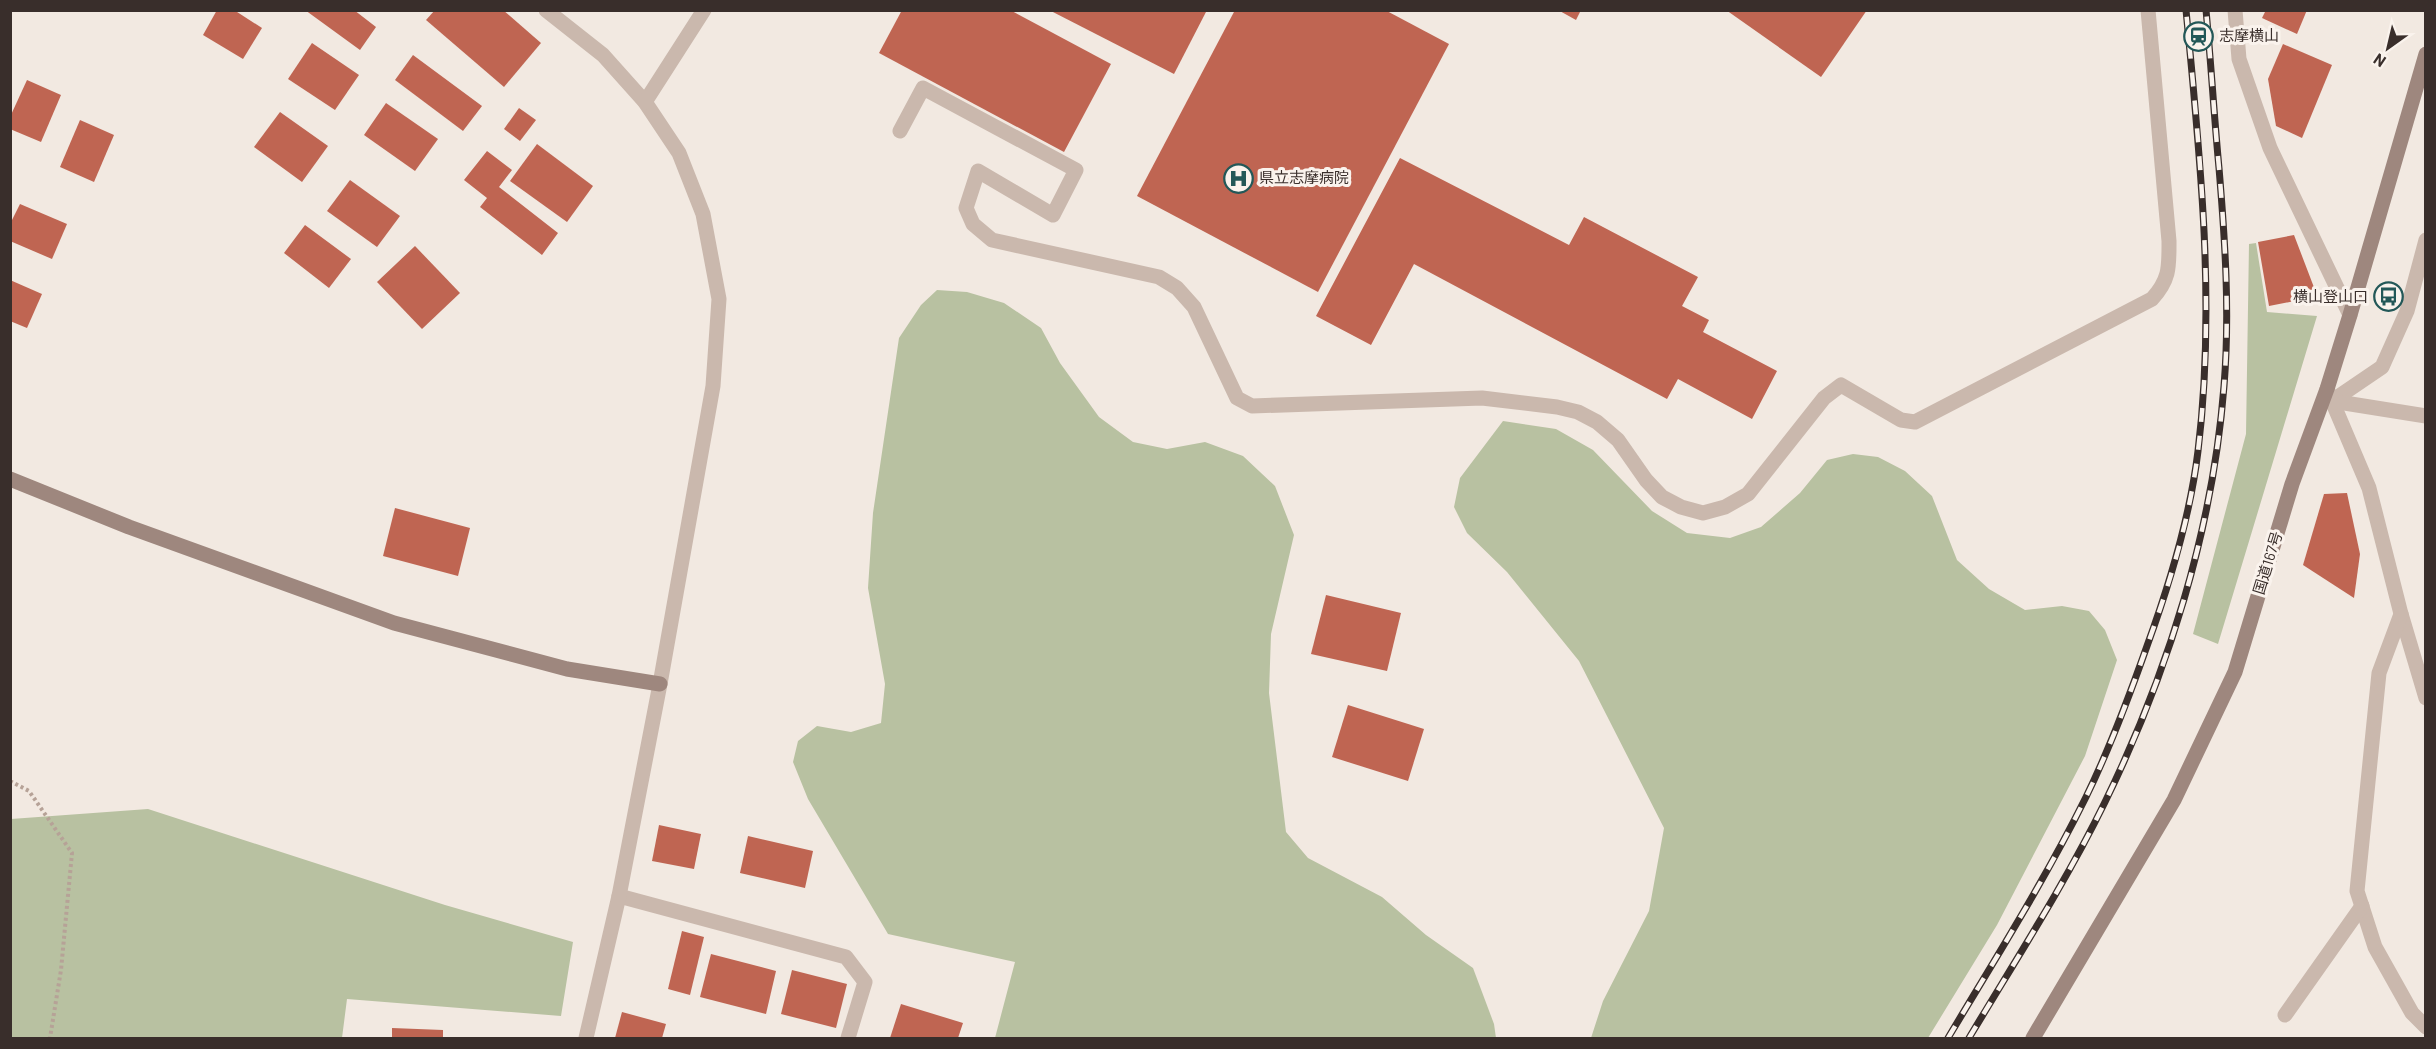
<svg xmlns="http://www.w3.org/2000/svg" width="2436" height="1049" font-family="Barlow,'Noto Sans JP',sans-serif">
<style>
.green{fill:#b8c1a1}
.building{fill:#bf6552}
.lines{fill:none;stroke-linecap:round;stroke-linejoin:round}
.path{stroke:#b6a297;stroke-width:4;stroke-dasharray:3 3;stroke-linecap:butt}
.lane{stroke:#cab8ad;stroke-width:15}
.street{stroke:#cab8ad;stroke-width:15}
.secondary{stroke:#9e877e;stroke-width:15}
.rail-casing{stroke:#392e2b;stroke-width:7}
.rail{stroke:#faf3ed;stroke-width:4.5;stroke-dasharray:14;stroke-linecap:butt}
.labels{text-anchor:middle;stroke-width:6;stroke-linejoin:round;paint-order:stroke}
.poi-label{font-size:15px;fill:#392e2b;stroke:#faf3ed;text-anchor:start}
.street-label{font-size:15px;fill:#392e2b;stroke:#faf3ed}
</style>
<rect width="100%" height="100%" fill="#f2e9e1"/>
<g class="green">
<path d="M2256,243l11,69 50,4 -99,328 -25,-10 53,-200 3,-190z"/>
<path d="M937,290l30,2 37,11 37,25 19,35 39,54 34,25 34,7 38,-7 38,14 32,30 19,49 -23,99 -2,59 17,139 22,26 74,39 44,38 47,33 21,56 2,14h-501l20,-76 -127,-28 -80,-135 -15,-37 5,-21 19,-15 34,6 30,-9 4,-39 -17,-96 5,-75 26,-175 22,-33z"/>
<path d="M1503,421l53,8 37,21 59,61 35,22 43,5 31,-11 39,-34 27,-33 26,-6 25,3 27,14 27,25 25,64 32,29 36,21 37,-4 27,5 16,19 12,30 -32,96 -88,169 -69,113h-337l12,-37 46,-90 15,-83 -85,-167 -72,-89 -40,-39 -13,-26 6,-29z"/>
<path d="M148,809l297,96 128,37 -12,74 -214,-17 -5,39h-331v-219z"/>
</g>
<g class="building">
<path d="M217,10h17l28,18 -19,31 -40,-24z"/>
<path d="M305,10h49l22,17 -16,23z"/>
<path d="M435,10h68l38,33 -37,44 -78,-67z"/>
<path d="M902,10h108l101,54 -47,88 -185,-99z"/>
<path d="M1049,10h158l-33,64z"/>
<path d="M1235,10h150l64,34 -131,248 -181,-96z"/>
<path d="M1558,10h23l-5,10z"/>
<path d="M1726,10h141l-46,67z"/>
<path d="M2266,10h41l-10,24 -35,-16z"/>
<path d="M312,43l47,32 -24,35 -47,-31z"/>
<path d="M2283,44l49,21 -30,73 -26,-12 -8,-47z"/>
<path d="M413,55l69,51 -19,25 -68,-51z"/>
<path d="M27,80l34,15 -20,47 -31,-13v-12z"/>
<path d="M386,103l52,36 -23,32 -51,-36z"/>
<path d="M519,108l17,12 -16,21 -16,-12z"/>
<path d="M280,112l48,34 -26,36 -48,-35z"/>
<path d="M80,120l34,15 -20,47 -34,-15z"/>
<path d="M537,144l56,42 -26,36 -57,-41z"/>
<path d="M487,151l25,19 -13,17 59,46 -16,22 -62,-48 7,-9 -23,-18z"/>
<path d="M1400,158l169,87 15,-28 114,60 -16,29 27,14 -6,12 74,39 -25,48 -74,-40 -11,20 -253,-135 -43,81 -55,-29z"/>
<path d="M350,180l50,36 -23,31 -50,-36z"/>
<path d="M20,204l47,20 -15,35 -42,-18v-17z"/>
<path d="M305,225l46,34 -22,29 -45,-35z"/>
<path d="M2294,235l21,55 -17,4 2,6 -31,6 -11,-64z"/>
<path d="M415,246l45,47 -38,36 -45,-47z"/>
<path d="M10,280l32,14 -15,34 -17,-7z"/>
<path d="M2347,493l13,61 -6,44 -51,-33 21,-71z"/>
<path d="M395,508l75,20 -12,48 -75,-20z"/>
<path d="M1326,595l75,18 -14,58 -76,-17z"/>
<path d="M1348,705l76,24 -16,52 -76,-24z"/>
<path d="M659,825l42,9 -7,35 -42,-8z"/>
<path d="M748,836l65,15 -8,37 -65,-15z"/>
<path d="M682,931l22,6 -14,58 -22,-6z"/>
<path d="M711,954l65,17 -10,43 -66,-17z"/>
<path d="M792,970l55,14 -11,44 -55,-14z"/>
<path d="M901,1004l62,19 -5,15h-68z"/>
<path d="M622,1012l44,12 -4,14h-47z"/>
<path d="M392,1028l51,2v8h-51z"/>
</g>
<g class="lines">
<path class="path" d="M10,781l19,10 43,62 -11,117 -11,68"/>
<g class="lane">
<path d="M2235,10l4,49 31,89 80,167"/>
<path d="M900,131l23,-43 153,82 -23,45 -75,-44 -12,37 7,16 19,16 167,37 18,11 17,19 43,91 15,8 230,-8 75,9 21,5 19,10 21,18 28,40 16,17 19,10 22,6 22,-6 23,-13 76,-96 17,-13 60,35 14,2 237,-123c18,-20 17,-32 17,-58l-21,-231"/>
<path d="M2332,401l50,-34 25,-56 19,-71"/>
<path d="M2332,401l94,15"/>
<path d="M619,896l227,61 19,25 -17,56"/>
</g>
<g class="street">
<path d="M546,10l57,45 42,47 34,51 24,61 16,85 -6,87 -53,298 -41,212 -33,142"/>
<path d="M645,102l59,-92"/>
<path d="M2327,389l42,99 32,126 25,84"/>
<path d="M2401,614l-22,59 -22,218 18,56 37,66 14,14"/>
<path d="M2285,1015l77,-109"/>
</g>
<g class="secondary">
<path d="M10,479l119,48 265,96 173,46 93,15"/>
<path d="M2033,1038l141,-238 61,-128 57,-188 35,-95 23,-74 76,-261"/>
</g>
<defs>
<g id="rail">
<path d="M1948,1038c47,-79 97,-158 138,-241 24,-49 43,-100 61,-151 23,-63 43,-128 51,-195 18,-147 2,-294 -12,-441"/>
<path d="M1969,1038c46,-77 96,-154 136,-236 63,-129 108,-273 119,-416 6,-73 1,-146 -5,-218 -5,-53 -8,-105 -13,-158"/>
</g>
</defs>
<use href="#rail" class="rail-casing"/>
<use href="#rail" class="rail"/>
</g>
<defs>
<symbol id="station-ring" viewBox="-11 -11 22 22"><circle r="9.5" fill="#faf3ed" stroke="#235858" stroke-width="1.5"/><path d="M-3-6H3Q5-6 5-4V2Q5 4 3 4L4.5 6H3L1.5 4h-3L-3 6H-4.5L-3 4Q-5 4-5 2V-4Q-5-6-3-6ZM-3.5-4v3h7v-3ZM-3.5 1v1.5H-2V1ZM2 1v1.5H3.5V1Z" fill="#235858"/></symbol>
<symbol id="hospital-ring" viewBox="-11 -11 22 22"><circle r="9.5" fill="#faf3ed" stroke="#235858" stroke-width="1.5"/><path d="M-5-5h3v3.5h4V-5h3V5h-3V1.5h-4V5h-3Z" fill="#235858"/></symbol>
<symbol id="bus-ring" viewBox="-11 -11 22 22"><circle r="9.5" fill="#faf3ed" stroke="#235858" stroke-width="1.5"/><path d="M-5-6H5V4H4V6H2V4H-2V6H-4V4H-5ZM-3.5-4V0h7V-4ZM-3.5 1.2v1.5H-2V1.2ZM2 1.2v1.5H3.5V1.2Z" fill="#235858"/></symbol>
</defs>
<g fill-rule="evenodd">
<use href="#station-ring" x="2182" y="20" width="33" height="33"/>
<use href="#hospital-ring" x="1222" y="162" width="33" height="33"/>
<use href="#bus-ring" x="2372" y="280" width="33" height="33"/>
</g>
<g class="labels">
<g class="poi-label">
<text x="2219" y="41">志摩横山</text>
<text x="1259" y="183">県立志摩病院</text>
<text x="2368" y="302" text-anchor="end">横山登山口</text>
</g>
<g class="street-label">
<text transform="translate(2268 563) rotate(-73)" y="5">国道167号</text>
</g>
</g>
<rect width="2436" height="1049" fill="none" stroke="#392e2b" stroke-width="24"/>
<g transform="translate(2388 48) rotate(214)" stroke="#faf3ed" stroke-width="4.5" paint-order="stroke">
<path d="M0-4.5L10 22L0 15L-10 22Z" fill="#392e2b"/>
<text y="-9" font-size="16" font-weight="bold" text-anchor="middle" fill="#392e2b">N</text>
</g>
</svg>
